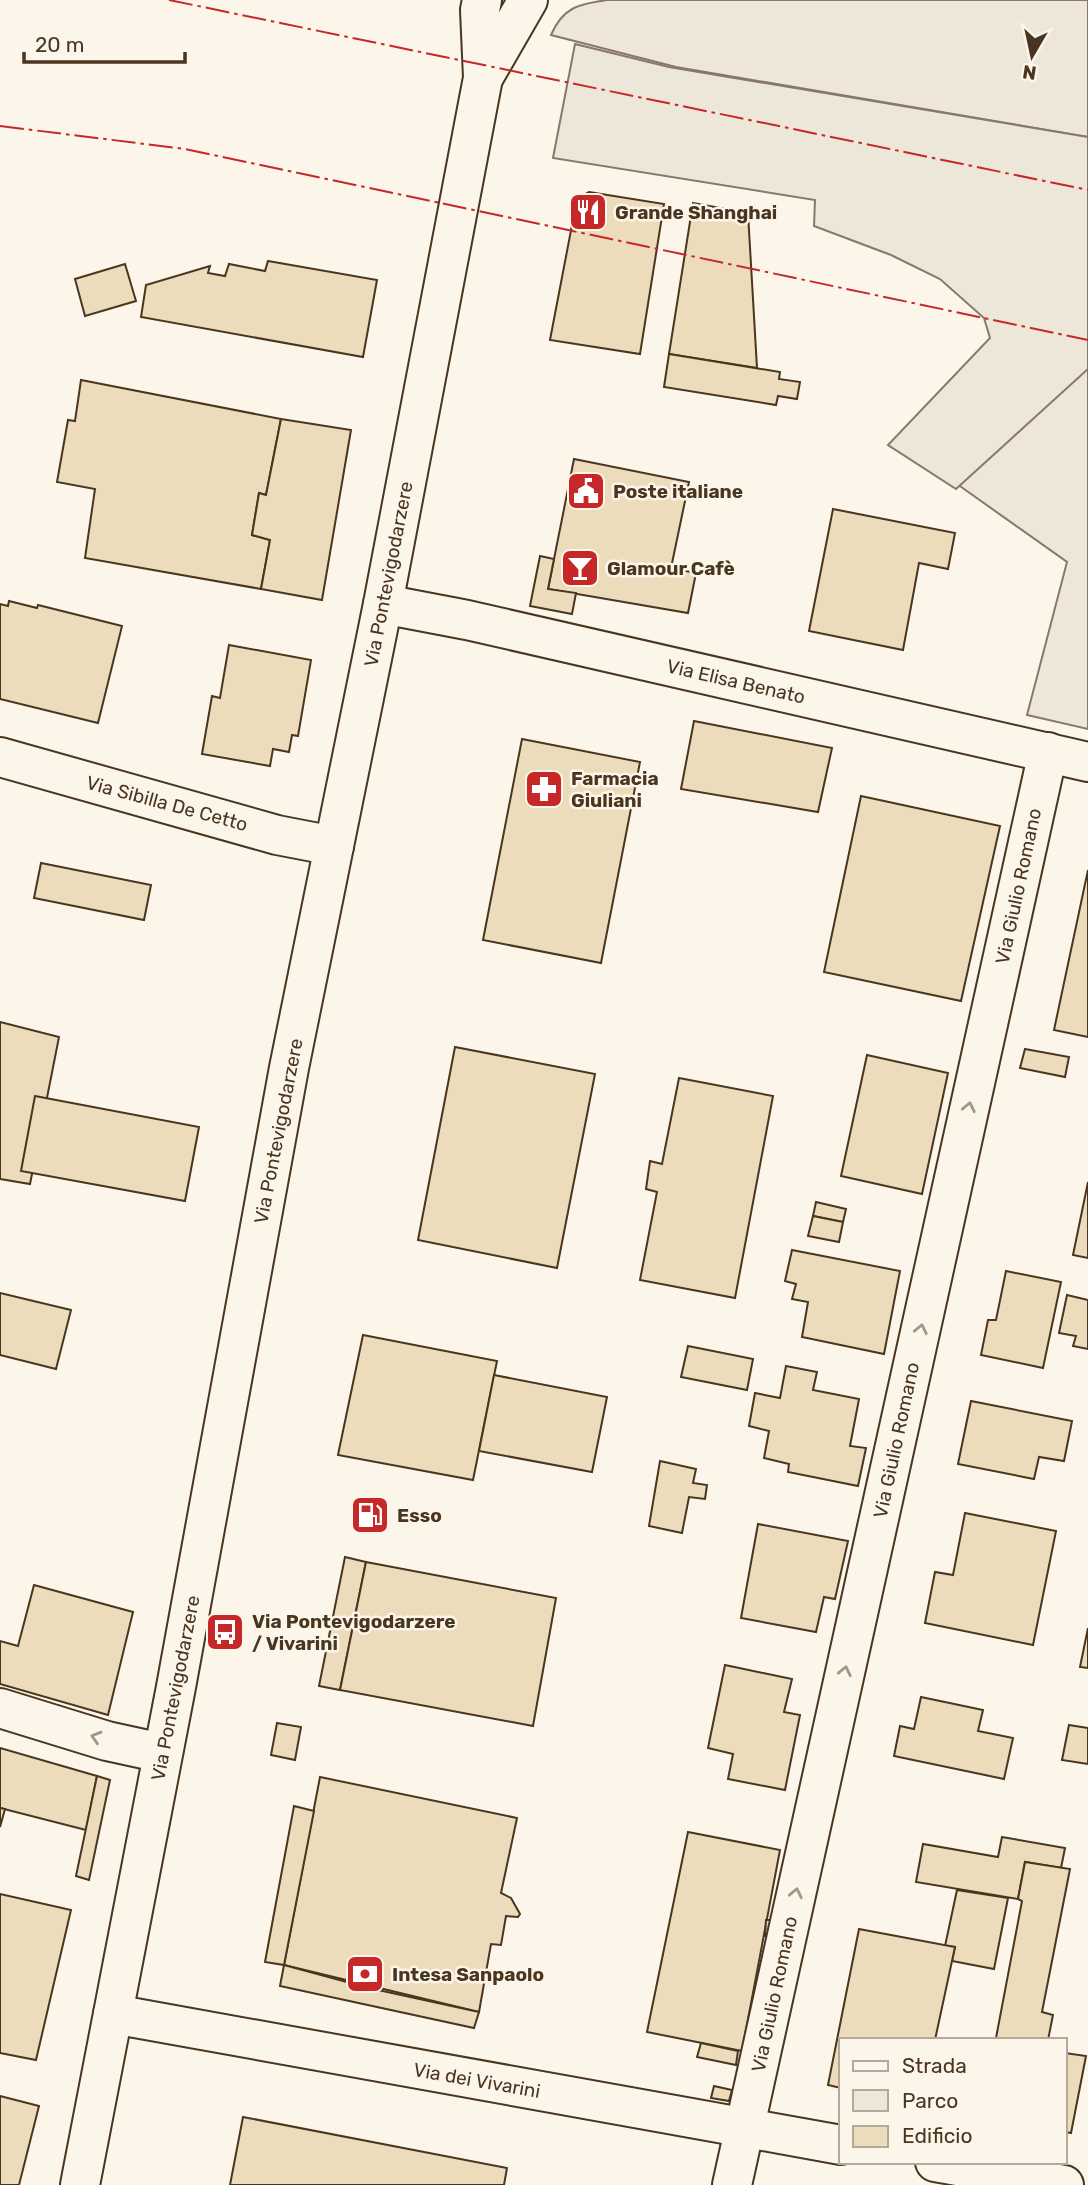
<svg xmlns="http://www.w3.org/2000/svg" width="1088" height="2185" font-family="Rubik,sans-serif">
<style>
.green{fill:#ede6d9;stroke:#887966;stroke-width:2}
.parking{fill:#ede7d9;stroke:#887966;stroke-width:2}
.building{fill:#ecdcbc;stroke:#4a3520;stroke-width:2}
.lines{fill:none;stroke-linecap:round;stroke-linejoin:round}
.minor-casing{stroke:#4a3520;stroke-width:42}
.secondary-casing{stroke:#4a3520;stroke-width:42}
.minor{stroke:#fbf6e9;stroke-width:38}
.secondary{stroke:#fbf6e9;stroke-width:38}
.power{stroke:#c62828;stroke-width:2;stroke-dasharray:24 5 3.5 5;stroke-linecap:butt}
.oneway{stroke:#a29684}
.labels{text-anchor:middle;stroke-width:5;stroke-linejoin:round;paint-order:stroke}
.poi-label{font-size:19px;font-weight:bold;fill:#4a3520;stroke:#fbf6e9;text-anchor:start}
.street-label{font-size:19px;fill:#4a3520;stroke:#fbf6e9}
</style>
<rect width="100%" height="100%" fill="#fbf6e9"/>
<g class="green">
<path d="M607,0h481v137l-412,-70 -125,-32c12,-28 28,-31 56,-35z"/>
<path d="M1088,367v362l-61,-14 40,-153 -110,-78z"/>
</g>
<path class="parking" d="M575,44l94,23 419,70v232l-132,120 -68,-44 102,-107 -6,-20 -44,-39 -49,-24 -77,-29 1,-26 -262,-42z"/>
<g class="building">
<path d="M589,192l75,12 -24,150 -90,-14 27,-141z"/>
<path d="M693,203l55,10 9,155 -88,-14z"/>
<path d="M268,261l109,19 -14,77 -222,-40 5,-32 64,-19 -2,7 17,3 4,-12 36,7z"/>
<path d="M125,264l11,37 -51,15 -10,-37z"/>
<path d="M669,354l111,18 -1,7 21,3 -3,17 -19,-3 -2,9 -112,-18z"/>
<path d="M81,380l200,39 -15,76 -7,-2 -7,42 18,5 -9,49 -176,-31 10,-69 -38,-7 11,-62 7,1z"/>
<path d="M281,419l70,11 -29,170 -61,-11 9,-49 -18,-5 7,-42 7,2z"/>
<path d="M574,459l115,23 -18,86 25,5 -8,40 -140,-24z"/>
<path d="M833,509l122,24 -7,36 -29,-6 -16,87 -94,-19z"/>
<path d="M540,556l14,3 -6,30 28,4 -4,21 -42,-8z"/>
<path d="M9,601l28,7 1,-3 84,21 -24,97 -98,-24v-95l8,2z"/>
<path d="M229,645l82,15 -13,76 -6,-1 -3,17 -16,-3 -3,17 -68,-12 10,-58 8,2z"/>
<path d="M694,721l138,27 -14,64 -137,-23z"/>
<path d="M522,739l118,23 -39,201 -118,-23z"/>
<path d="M861,796l139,30 -39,175 -137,-29z"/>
<path d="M41,863l110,22 -7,35 -110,-22z"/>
<path d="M1088,870v167l-34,-7z"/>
<path d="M0,1022l59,15 -29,147 -30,-5z"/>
<path d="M455,1047l140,27 -38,194 -139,-28z"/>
<path d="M1025,1049l44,8 -4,20 -45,-9z"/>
<path d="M867,1055l81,18 -26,121 -81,-18z"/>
<path d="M679,1078l94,18 -38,202 -95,-18 17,-88 -11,-3 4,-28 12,3z"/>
<path d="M35,1096l164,31 -14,74 -164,-30z"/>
<path d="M1088,1182v76l-15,-3z"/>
<path d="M816,1202l30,7 -3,13 -30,-6z"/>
<path d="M813,1216l30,6 -4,20 -31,-6z"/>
<path d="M792,1250l108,21 -16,83 -82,-17 6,-35 -16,-3 4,-15 -11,-3z"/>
<path d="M1006,1271l55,11 -18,86 -62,-13 7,-35h8z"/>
<path d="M0,1293l71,17 -15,59 -56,-14z"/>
<path d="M1067,1295l21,5v49l-15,-3 3,-10 -17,-3z"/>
<path d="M363,1335l134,26 -24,119 -135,-25z"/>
<path d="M688,1346l65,13 -6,31 -66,-13z"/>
<path d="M786,1366l31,6 -4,18 46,9 -9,47 16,2 -8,38 -70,-14 1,-8 -25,-6 5,-27 -20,-5 6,-33 25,5z"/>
<path d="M494,1375l113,22 -15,75 -113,-21z"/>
<path d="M971,1401l101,20 -8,40 -25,-4 -5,22 -76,-15z"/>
<path d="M660,1461l36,8 -3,14 14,2 -2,14 -16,-2 -7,36 -33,-7z"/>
<path d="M965,1513l91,18 -23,114 -108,-22 10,-51 18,3z"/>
<path d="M758,1524l90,17 -13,58 -11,-2 -8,35 -75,-14z"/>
<path d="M345,1557l21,5 -26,128 -21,-4z"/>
<path d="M366,1562l190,36 -23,128 -193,-36z"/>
<path d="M34,1585l99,27 -25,103 -108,-31v-43l18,5z"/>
<path d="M1088,1628v40l-8,-1z"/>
<path d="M725,1665l67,14 -8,33 16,3 -15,75 -57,-11 5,-25 -25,-6z"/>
<path d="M921,1697l62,13 -5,21 35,7 -9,41 -110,-23 6,-30 14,3z"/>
<path d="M277,1723l24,4 -6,33 -24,-5z"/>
<path d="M1069,1725l19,3v36l-26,-4z"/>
<path d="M0,1748l97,28 -11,54 -86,-22z"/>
<path d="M97,1776l13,4 -21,100 -13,-4z"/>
<path d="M320,1777l197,41 -16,75 10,5 9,16 -2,3 -12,-1 -5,29 -10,-1 -12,68 -195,-47z"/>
<path d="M294,1806l20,5 -30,154 -19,-3z"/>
<path d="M0,1808l5,1 -5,18z"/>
<path d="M688,1832l92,18 -38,201 -95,-19z"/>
<path d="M1002,1837l63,11 -4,20 -36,-6 -7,37 -102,-17 7,-38 75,13z"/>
<path d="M1025,1862l45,7 -28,143 11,3 -5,25h-46l-6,-2 26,-137 -4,-2z"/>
<path d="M957,1890l51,8 -14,71 -42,-8 3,-14 -10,-1z"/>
<path d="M0,1894l71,16 -35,150 -36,-7z"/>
<path d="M766,1920h6l-2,17 -5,-1z"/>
<path d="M859,1929l96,18 -20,93h-94v48l-13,-3z"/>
<path d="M284,1965l85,23 110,24 -5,16 -194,-42z"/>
<path d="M701,2043l37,8 -2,14 -39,-8z"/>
<path d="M1065,2053l21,3 -15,77 -6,-1z"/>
<path d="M714,2086l18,4 -3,11 -18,-3z"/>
<path d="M0,2096l39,10 -20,79h-19z"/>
<path d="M243,2117l264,51 -3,17h-274z"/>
</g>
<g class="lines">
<defs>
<g id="minor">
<path d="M383,604l84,16 621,142"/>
<path d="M0,757l277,78 57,11"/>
<path d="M0,1708l107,33 55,12"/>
<path d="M113,2014l728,131"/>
<path d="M935,2162l129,23"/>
<path d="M732,2185l316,-1433"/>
</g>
<g id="secondary">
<path d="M483,78l45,-78"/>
<path d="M80,2185l96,-498 113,-619 94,-464 95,-500 5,-26 -3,-68 2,-10"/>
</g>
</defs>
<use href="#minor" class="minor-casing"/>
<use href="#secondary" class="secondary-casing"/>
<use href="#minor" class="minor"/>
<use href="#secondary" class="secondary"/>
<g class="power">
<path d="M169,0l919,190"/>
<path d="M0,126l185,23 903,191"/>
</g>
</g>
<defs><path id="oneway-chevron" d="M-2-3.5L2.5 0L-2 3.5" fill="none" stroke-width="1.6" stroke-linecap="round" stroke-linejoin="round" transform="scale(1.75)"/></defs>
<g class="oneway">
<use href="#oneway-chevron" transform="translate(969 1107) rotate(-78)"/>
<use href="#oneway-chevron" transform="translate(921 1329) rotate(-78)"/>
<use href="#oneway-chevron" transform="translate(845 1671) rotate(-78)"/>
<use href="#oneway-chevron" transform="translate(96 1737) rotate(-163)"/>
<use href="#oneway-chevron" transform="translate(796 1893) rotate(-78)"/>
</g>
<defs>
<symbol id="restaurant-square" viewBox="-11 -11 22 22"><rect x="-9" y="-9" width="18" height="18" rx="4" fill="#c62828" stroke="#fbf6e9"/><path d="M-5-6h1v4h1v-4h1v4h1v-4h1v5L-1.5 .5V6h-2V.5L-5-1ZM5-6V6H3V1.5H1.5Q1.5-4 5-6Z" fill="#fff"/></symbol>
<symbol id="civic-square" viewBox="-11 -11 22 22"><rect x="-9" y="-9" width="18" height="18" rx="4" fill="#c62828" stroke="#fbf6e9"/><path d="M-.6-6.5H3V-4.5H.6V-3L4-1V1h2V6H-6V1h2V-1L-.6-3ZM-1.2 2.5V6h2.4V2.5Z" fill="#fff"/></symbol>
<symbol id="bar-square" viewBox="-11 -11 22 22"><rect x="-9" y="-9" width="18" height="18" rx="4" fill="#c62828" stroke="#fbf6e9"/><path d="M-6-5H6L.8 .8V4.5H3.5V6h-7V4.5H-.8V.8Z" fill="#fff"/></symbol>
<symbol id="pharmacy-square" viewBox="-11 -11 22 22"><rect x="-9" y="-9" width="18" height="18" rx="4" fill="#c62828" stroke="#fbf6e9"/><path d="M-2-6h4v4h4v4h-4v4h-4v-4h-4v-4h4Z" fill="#fff"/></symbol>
<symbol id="fuel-square" viewBox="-11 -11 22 22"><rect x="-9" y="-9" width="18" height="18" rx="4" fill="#c62828" stroke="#fbf6e9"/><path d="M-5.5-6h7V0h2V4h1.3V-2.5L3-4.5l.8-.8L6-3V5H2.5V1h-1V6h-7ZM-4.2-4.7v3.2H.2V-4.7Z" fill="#fff"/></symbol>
<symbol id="bus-square" viewBox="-11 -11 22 22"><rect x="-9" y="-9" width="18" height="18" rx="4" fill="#c62828" stroke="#fbf6e9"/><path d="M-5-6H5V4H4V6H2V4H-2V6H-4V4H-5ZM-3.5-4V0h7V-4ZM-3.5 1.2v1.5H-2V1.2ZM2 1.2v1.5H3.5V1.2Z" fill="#fff"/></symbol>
<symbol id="bank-square" viewBox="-11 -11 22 22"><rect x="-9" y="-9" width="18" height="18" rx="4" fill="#c62828" stroke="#fbf6e9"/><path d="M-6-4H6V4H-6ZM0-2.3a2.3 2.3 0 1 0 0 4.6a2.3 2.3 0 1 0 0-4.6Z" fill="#fff"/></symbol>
</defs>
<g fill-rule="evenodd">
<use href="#restaurant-square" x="566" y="190" width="44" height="44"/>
<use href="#civic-square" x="564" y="469" width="44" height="44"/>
<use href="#bar-square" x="558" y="546" width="44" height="44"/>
<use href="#pharmacy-square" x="522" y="767" width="44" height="44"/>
<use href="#fuel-square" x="348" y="1493" width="44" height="44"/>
<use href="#bus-square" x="203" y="1610" width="44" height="44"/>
<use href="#bank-square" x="343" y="1952" width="44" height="44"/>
</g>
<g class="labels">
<g class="poi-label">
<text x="615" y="219">Grande Shanghai</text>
<text x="613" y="498">Poste italiane</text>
<text x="607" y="575">Glamour Cafè</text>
<text x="571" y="785">Farmacia<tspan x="571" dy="22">Giuliani</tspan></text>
<text x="397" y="1522">Esso</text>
<text x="252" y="1628">Via Pontevigodarzere<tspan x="252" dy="22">/ Vivarini</tspan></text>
<text x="392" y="1981">Intesa Sanpaolo</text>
</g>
<g class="street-label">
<text transform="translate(388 574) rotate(-79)" y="7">Via Pontevigodarzere</text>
<text transform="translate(736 681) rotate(13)" y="7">Via Elisa Benato</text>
<text transform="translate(167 803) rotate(15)" y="7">Via Sibilla De Cetto</text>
<text transform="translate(1018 886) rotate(-78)" y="7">Via Giulio Romano</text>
<text transform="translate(278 1131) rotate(-79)" y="7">Via Pontevigodarzere</text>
<text transform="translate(896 1440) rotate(-78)" y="7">Via Giulio Romano</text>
<text transform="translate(175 1688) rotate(-79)" y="7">Via Pontevigodarzere</text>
<text transform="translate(774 1994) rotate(-78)" y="7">Via Giulio Romano</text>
<text transform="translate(477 2080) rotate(10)" y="7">Via dei Vivarini</text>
</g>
</g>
<rect x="839" y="2038" width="228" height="126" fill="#fbf6e9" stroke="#b4a999" stroke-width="2"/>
<rect x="853" y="2061" width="35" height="10" fill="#fbf6e9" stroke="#b4a999" stroke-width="2"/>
<text x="902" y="2073" font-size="21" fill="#4a3520">Strada</text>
<rect x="853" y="2090" width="35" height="21" fill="#ede6d9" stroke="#b4a999" stroke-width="2"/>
<text x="902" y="2108" font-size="21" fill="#4a3520">Parco</text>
<rect x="853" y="2126" width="35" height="21" fill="#ecdcbc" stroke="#b4a999" stroke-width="2"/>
<text x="902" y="2143" font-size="21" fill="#4a3520">Edificio</text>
<g transform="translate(1032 56) rotate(189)" stroke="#fbf6e9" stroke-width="5" paint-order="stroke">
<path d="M0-5L12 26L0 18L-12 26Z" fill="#4a3520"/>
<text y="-10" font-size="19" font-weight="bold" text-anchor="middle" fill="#4a3520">N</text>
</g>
<path d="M24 52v10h161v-10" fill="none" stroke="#4a3520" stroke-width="3.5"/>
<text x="35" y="52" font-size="21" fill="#4a3520" stroke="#fbf6e9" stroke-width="5" paint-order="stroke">20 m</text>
</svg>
